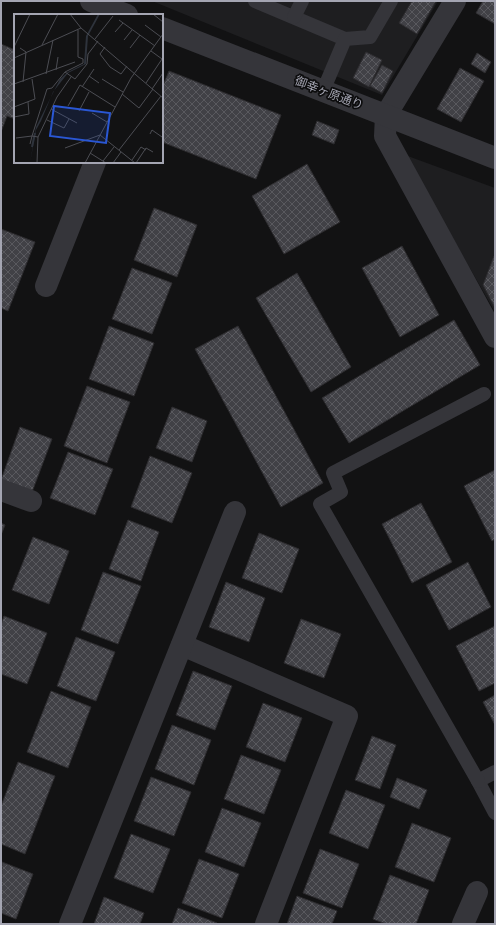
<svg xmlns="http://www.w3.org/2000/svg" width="496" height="925" font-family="Montserrat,'Noto Sans JP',sans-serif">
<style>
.built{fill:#1e1e20}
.building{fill:url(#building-cross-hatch);stroke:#2d2c2f}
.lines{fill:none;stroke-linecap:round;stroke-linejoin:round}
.service{stroke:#35353a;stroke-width:14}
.minor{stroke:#35353a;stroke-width:22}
.tertiary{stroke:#35353a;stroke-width:22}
.labels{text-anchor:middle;stroke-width:3.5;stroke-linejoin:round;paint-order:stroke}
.street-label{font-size:12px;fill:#a4a5b2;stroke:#0d0d0e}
.inset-river{fill:none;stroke:#2e333c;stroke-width:2}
.inset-road{fill:none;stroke:#4c4d53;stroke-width:1}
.view{fill:#2a57d4;fill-opacity:0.15;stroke:#2a57d4;stroke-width:2}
.inset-edge{fill:none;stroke:#a4a5b2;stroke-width:2}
</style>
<defs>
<pattern id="building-cross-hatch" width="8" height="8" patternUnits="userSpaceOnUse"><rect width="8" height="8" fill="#414146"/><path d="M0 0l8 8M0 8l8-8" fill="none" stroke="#59595e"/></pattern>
</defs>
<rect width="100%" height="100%" fill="#121213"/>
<g class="built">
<path d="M152,1h286l-56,94z"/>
<path d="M405,155l90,33v124z"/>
</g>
<g class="building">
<path d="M412,1h24l-19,33 -18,-11z"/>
<path d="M483,1h12v23l-19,-11z"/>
<path d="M1,44l14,6v69l-8,-3 -6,16z"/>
<path d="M366,52l16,8 -13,27 -16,-9z"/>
<path d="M477,53l14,9 -6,11 -14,-9z"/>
<path d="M382,65l11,6 -11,22 -12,-7z"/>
<path d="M460,68l24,13 -23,41 -24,-13z"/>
<path d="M169,71l112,44 -25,64 -94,-37v-54z"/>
<path d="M317,121l22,9 -5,14 -22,-9z"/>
<path d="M307,164l33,58 -56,32 -32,-58z"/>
<path d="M154,208l43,17 -20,52 -43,-17z"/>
<path d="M1,229l34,13 -27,69 -7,-3z"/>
<path d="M402,246l37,69 -39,22 -38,-69z"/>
<path d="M494,256h1v52l-12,-23z"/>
<path d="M132,268l40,15 -20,51 -40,-15z"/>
<path d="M297,273l54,94 -40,25 -55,-94z"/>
<path d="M454,320l26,45 -131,78 -27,-45z"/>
<path d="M109,326l45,17 -20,53 -45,-17z"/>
<path d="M238,326l85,157 -42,24 -86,-158z"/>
<path d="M87,386l43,16 -23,61 -43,-17z"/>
<path d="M172,407l35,14 -15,41 -36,-14z"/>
<path d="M20,427l32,12 -20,53 -31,-12z"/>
<path d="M68,452l45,17 -18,46 -45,-17z"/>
<path d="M150,456l42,17 -20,50 -41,-16z"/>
<path d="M495,470v69l-3,2 -28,-55z"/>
<path d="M421,503l31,59 -40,21 -30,-59z"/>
<path d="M128,520l31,12 -18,49 -32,-12z"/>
<path d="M1,523l4,2 -4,10z"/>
<path d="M259,533l40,16 -17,44 -40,-15z"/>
<path d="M33,537l36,14 -20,53 -37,-14z"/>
<path d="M468,562l23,45 -42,23 -23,-45z"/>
<path d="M103,572l38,14 -23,58 -37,-14z"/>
<path d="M226,582l39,16 -16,44 -40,-15z"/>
<path d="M4,616l43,17 -20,51 -26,-10v-49z"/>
<path d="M301,619l40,15 -17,44 -40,-15z"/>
<path d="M495,626v57l-16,8 -23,-45z"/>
<path d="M76,637l39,15 -19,49 -39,-15z"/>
<path d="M193,671l39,15 -17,44 -39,-15z"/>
<path d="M51,691l40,16 -23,61 -41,-16z"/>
<path d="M495,695v30l-12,-23z"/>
<path d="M263,703l39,15 -17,44 -39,-15z"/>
<path d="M172,725l39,15 -17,45 -39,-16z"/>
<path d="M372,736l24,9 -16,44 -25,-9z"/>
<path d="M241,755l40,15 -17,44 -40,-15z"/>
<path d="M18,762l37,14 -30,78 -24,-10v-38z"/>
<path d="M151,777l40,15 -17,44 -40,-15z"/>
<path d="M397,778l30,12 -8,19 -29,-12z"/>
<path d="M346,790l39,15 -17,44 -39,-16z"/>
<path d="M222,808l39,15 -17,44 -39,-15z"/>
<path d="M412,823l39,15 -17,44 -39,-15z"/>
<path d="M131,834l39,15 -17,44 -39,-15z"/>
<path d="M320,849l39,15 -17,44 -39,-15z"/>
<path d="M199,859l40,15 -17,44 -40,-15z"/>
<path d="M2,862l31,12 -17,45 -15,-6z"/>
<path d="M390,875l39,15 -13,34h-30l-13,-5z"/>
<path d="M297,896l40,15 -5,13h-45z"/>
<path d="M104,897l40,16 -4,11h-46z"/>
<path d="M178,908l39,15v1h-45z"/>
</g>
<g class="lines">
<g class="service">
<path d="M255,1l90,38"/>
<path d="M294,17l8,-16"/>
<path d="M323,91l22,-52 25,-2 21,-36"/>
<path d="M495,772l-17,9 17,32"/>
<path d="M478,781l-158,-277 21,-12 -8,-19 151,-79"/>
</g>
<g class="minor">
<path d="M455,1l-69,114 -1,21 110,201"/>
<path d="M46,286l49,-124"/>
<path d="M1,490l30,11"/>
<path d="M182,645l165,71 -81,208"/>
<path d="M70,924l165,-412"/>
<path d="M463,924l14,-32"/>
</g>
<g class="tertiary">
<path d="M91,1l36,14"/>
<path d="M162,28l333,130"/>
</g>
</g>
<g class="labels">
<g class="street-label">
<text transform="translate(329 93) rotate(21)" y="4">御幸ヶ原通り</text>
</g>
</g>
<g transform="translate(14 14)">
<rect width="149" height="149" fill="#121213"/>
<path d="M84,0h2l-12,22 -2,28 -18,9 -15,19 -12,29 -5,9 -6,33 6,-36 24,-48 8,-7 16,-8 2,-28z" fill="#2e333c"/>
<path class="inset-river" d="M18,133l3,-14"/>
<path class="inset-road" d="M56,0l11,14 82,70M139,0l10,8M105,6l36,26M131,11l16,12M101,18l8,-9M81,25l18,-23M110,26l8,-10M28,31l16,-31M0,33l16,-33M91,33l-5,7 10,13 11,7 6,-8M6,34l6,4 -3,30M116,34l10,-13M137,37l11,8M0,44l67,-30M42,56l2,-13M51,58l10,7 12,-15 1,-10 10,-13M32,60l7,-34M75,62l10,7M88,65l21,13M132,69l16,-24M0,70l61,-22M68,73l12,-18M138,75l11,-16M108,80l17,14 14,-19M54,92l12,-21 35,22M0,93l21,-8 -3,-20M37,95l26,14M65,97l10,-19M78,99l15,9M0,103l15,-3 -1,-12M0,104v20M33,106l17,8 5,-9M136,120l2,-4 10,7M2,124l16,-2 15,-47 5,-1 13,-16 18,-9v-4l-5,-2v-27M16,130l2,-8 6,1 19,-40 14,-20M51,134l35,-13 35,28M105,136l42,-54M76,139l16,10M118,146l9,-13 5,3M89,147l11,-14M23,149l1,-26M71,149l46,-85 32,-44M99,149l8,-11M122,149l10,-15 7,4"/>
<path class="view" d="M40,92l56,7 -4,30 -56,-7z"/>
<rect width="149" height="149" class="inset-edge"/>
</g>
<rect width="496" height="925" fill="none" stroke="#a4a5b2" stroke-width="4"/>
</svg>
